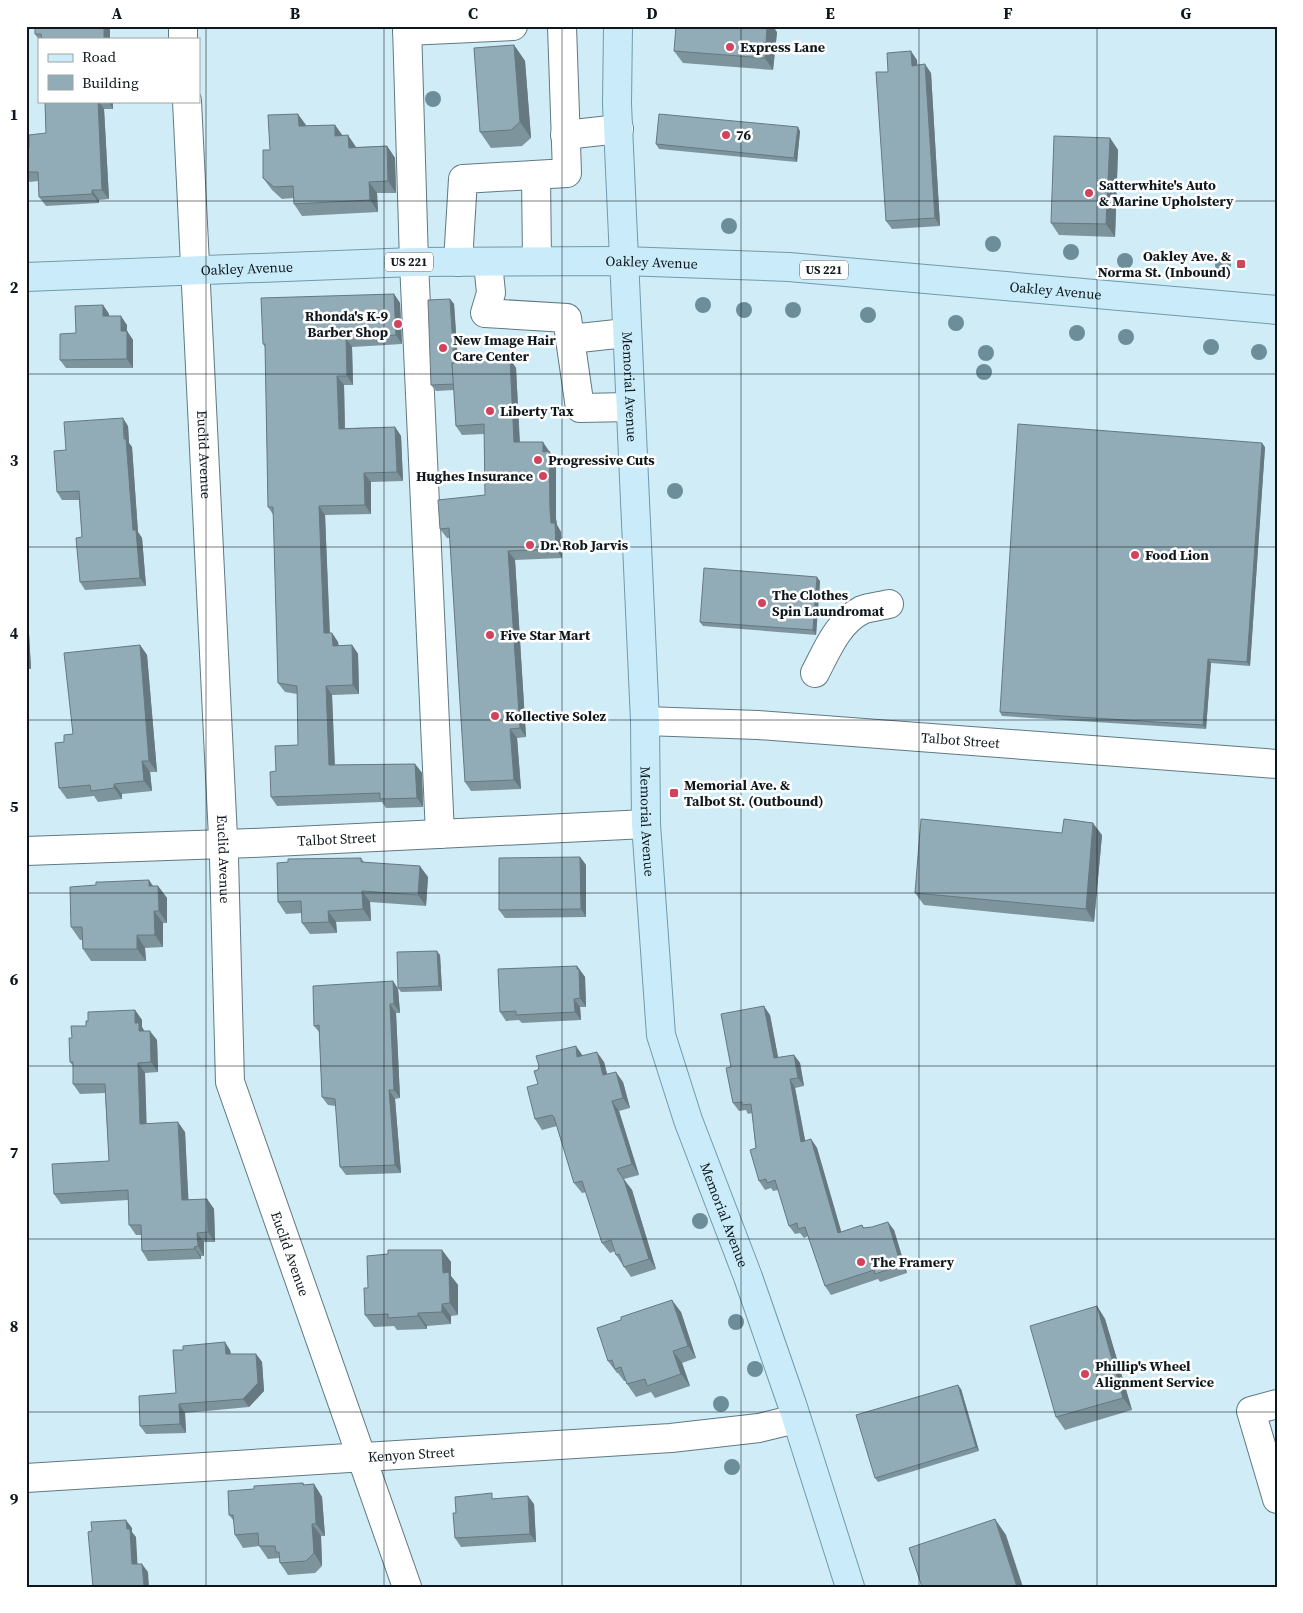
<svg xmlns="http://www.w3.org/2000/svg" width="1303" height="1613" font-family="'Source Serif 4',serif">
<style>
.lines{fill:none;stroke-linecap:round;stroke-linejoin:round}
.minor-casing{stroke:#607983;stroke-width:30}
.major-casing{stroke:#719aaa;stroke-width:30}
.minor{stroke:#fff;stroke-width:28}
.major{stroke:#caecfa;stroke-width:28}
.tree{fill:#6c8d9a}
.wall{fill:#7e949d}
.shaded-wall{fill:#667880}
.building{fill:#92acb7;stroke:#667880}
.grid{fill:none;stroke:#0e181c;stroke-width:1;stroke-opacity:0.55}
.poi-dot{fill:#d3435d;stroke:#fff;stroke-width:2}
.labels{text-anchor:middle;stroke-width:5;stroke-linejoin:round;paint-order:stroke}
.shield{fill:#fff;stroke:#565d60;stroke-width:1}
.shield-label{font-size:12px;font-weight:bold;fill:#0e181c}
.poi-label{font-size:14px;font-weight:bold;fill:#0e181c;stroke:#fff;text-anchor:start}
.street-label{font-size:14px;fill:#0e181c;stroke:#fff}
.neatline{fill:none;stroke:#0e181c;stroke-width:2}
.grid-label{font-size:16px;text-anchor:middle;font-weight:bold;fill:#0e181c}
</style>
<rect width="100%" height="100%" fill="#d0ecf7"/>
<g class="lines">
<defs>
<g id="minor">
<path d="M183,26v13"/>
<path d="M407,26l7,236 26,572"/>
<path d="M407,31l106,-5"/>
<path id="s1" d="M187,101l37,757 6,224 177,505"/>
<path d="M565,135l54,-6"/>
<path d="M536,175l1,86"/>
<path d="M458,262l5,-83 104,-6 -5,-147"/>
<path d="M488,262l3,31 -6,20 82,5 13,90 50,-1"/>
<path d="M570,339l56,-6"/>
<path d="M815,673c12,-23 23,-51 47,-63 8,-3 19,-4 27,-6"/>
<path id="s2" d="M645,721l113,4 519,39"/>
<path id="s3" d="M26,851l226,-8 394,-19"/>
<path d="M1277,1404l-26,7 26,88"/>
<path id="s4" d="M26,1478l645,-40 88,-10 37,-9"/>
</g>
<g id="major">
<path id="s5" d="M618,26l-1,78 28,617 1,103 15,211 27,85 60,157 44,127 58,183"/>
<path id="s6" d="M26,277l388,-15 209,-1 166,6 488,43"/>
</g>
</defs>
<use href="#minor" class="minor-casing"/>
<use href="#major" class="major-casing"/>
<use href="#minor" class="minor"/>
<use href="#major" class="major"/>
</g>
<g class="tree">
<circle cx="433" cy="99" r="8"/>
<circle cx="729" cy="226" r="8"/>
<circle cx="993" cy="244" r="8"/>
<circle cx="1071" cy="252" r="8"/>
<circle cx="1125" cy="261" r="8"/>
<circle cx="1223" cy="265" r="8"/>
<circle cx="703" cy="305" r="8"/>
<circle cx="744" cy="310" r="8"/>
<circle cx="793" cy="310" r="8"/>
<circle cx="868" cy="315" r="8"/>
<circle cx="956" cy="323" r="8"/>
<circle cx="1077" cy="333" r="8"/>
<circle cx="1126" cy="337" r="8"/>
<circle cx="1211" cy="347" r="8"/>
<circle cx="1259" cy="352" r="8"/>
<circle cx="986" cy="353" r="8"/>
<circle cx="984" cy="372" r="8"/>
<circle cx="675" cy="491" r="8"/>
<circle cx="700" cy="1221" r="8"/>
<circle cx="736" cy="1322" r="8"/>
<circle cx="755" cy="1369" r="8"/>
<circle cx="721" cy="1404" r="8"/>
<circle cx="732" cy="1467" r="8"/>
</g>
<g class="wall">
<path d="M35,26l75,13h-71v1l-4,-6z"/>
<path d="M777,32l-4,38 -90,-7 -9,-12z"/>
<path d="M514,45l11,16 6,77 -9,8 -31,2 -11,-16z"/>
<path d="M917,60v5l14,8 9,153 -48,3 -6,-8 2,-149z"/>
<path d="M45,101h68v8h-9l5,90 -10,1v3l-53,3 -7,-9 -1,-16 -8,1 -4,-5v-29h3l17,-15z"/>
<path d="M306,125v1l29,-1 7,11 14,11 31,-1 8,12 1,35h-19l1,19 -76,4 -8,-12v-6l-12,1 -10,-9 -9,-12 7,-28z"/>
<path d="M800,131l-3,31 -138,-13 -3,-5z"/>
<path d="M1110,138l8,12 -3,87 -56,-2 -8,-12z"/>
<path d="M394,294l6,9 2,41 -50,3 1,38h-9l1,43 50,-1 6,9 2,45 -32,1v32l-46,1 5,118h2l6,9 1,4 13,-1 6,9 1,40 -27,1 3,70 80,-1 7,9 1,34 -37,1 -4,-6 -105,4 -6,-9 5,-26 22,-26 -1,-51 -12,-2 -7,-9 -4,-167 -6,-9 -3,-160 -2,-3z"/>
<path d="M450,299l4,5 4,58 52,-3 6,9 4,74 29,9 7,9v59l1,6 4,7 1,26 -47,2 11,177 -9,1 4,51 -50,2 -6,-9 -15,-244h-3l-7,-9 45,-34 -1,-61 -22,1 -6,-9 -2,-36 -18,1 -5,-6z"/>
<path d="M103,305l6,9v2l18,9v6l6,9v28h-67l-6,-8z"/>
<path d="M128,426l1,17 3,4 6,85 4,6 4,48 -61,4 -5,-8 2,-45 -3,-37h-17l-5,-8z"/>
<path d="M1265,447l-15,219 -39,-3 -5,66 -204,-13 -2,-4z"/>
<path d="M820,581l-4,54 -113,-9 -3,-4z"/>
<path d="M26,631l3,3 2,35h-5z"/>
<path d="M140,645l7,10 10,117h-7l2,19 -30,3v5l-24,3 -4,-6 -27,3 -8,-11 5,-46 9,-8z"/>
<path d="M1062,833l40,2 -8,87 -170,-17 -9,-12z"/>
<path d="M580,857l6,8v52l-81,1 -6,-8z"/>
<path d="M361,858l3,4 64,15 -2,29 -56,-4 1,19 -35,1 1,11 -27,1 -8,-11v-10l-16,1 -8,-12z"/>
<path d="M153,886h5l9,12v25h-4v24l-18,1 1,13h-55l-8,-12 -1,-9h-2l-9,-13z"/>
<path d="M440,955l2,36 -41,1 -3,-4z"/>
<path d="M577,966l8,11 1,30h-6l1,13 -59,3 -3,-3 -13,1 -6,-9z"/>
<path d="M393,981l5,8 2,24h-4l4,85 -5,1 6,74 -55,2 -6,-8 -4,-61 -8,-1 -6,-8 -3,-65 -5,-6z"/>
<path d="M135,1010l7,10v7l2,4 13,9 1,32 -13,1 1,51 39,8 3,68 19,-1 7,10 1,33h-11v14h-3v3l-53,2 -6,-10 -1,-16h-5l-7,-10 -1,-25 -67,4 -7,-10 55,-33 -4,-68 -25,1 -7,-10v-18l-3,-4 2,-24 14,-12 2,-5z"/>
<path d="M770,1015l8,43 16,-3 6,8 4,23 -9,2 10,53 6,-2 6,9 24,84 21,-7 2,3 30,2 13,43 -27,9 -2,-3 -47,16 -6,-9 -17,-50 -4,2 -4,-5 -5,1 -6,-8 -11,-36 -5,1 -2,-3 -6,2 -6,-9 -7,-68 -4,1 -2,-4 -7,1 -6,-8 -2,-36z"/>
<path d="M583,1056l21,6 3,12 16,8 7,26 -11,3 20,64 -15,4 8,11 24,79 -25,8 -15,-22 -1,-4 -5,2 -8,-10 -16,-51 -4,1 -8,-10 -17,-57 -15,4 -7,-11 3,-49 1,-4z"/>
<path d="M442,1250l9,12v14l7,9v30l-7,1v8l-24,2v3l-30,1 -3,-4 -20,1 -9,-12 3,-27z"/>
<path d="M1097,1306l8,13 27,91 -67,20 -9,-13z"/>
<path d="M681,1312l15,46 -14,5 8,23 -35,12 -4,-6 -15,5 -9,-13 -1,-3h-2l-6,-8h-1l-9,-12z"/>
<path d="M183,1350h47l1,4h25l6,8 2,29 -15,16 -64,6 1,20 -40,1 -6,-8 36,-33z"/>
<path d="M961,1389l18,62 -101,31 -3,-4z"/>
<path d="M303,1483l2,2 9,-1 8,13 3,39h-4l1,30 -7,7 -27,2 -8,-12 -1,-5 -11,1 -9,-13 -16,2 -8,-13 -1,-14 -5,-6 25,-26z"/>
<path d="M496,1498l38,6 2,38 -75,5 -6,-9 1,-25z"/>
</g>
<g class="shaded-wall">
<rect x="104" y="26" width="6" height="13"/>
<path d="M767,26h6l4,6 -4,38 -8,-12z"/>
<path d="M514,45l11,16 6,77 -11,-16z"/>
<path d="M911,51l6,9 1,14 -6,-8z"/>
<path d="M925,64l6,9 9,153 -5,-8z"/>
<path d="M98,101h1l5,8 5,90 -7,-9z"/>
<path d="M108,101h5v8z"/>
<path d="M298,114l8,11 1,13 -8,-12z"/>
<path d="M335,125l8,11h-8z"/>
<path d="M798,127l2,4 -3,31 -3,-4z"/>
<path d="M348,135l8,12 -7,1z"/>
<path d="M1110,138l8,12 -3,87 -9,-13z"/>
<path d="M387,146l8,12 1,35 -8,-12z"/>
<path d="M369,182l8,11 1,19 -8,-12z"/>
<path d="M92,190l7,10v3l-7,-9z"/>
<path d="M394,294l6,9 2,41 -6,-9z"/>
<path d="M450,299l4,5 6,86 -4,-6z"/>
<path d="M103,305l6,9v11l-6,-9z"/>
<path d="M121,316l6,9v14l-6,-8z"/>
<path d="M127,331l6,9v28l-6,-9z"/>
<path d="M346,338l6,9 1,38 -6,-9z"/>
<path d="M510,359l6,9 4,83 -6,-9z"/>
<path d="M337,376l7,9 1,53 -6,-9z"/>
<path d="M123,418l5,8 1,17 3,4 6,85 4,6 4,48 -6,-8 -7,-48z"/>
<path d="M395,427l6,9 2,45 -6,-9z"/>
<path d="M543,442l6,9v10l-6,-9z"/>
<path d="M1262,443l3,4 -15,219 -3,-4z"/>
<path d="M549,451l7,9v59l1,6 4,7 1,26 -6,-9 -5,-26 -1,-13z"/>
<path d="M364,473l7,9v32l-6,-9z"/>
<path d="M319,506l6,9 5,127 -6,-9z"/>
<path d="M508,551l7,9 11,177 -6,-9z"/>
<path d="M817,577l3,4 -4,54 -3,-5z"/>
<path d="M26,631l3,3 2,35 -5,-7z"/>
<path d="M332,633l6,9 1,13 -6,-9z"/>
<path d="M140,645l7,10 10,117 -8,-11z"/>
<path d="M352,645l6,9 1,40 -6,-9z"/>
<path d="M1208,659l3,4 -5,66 -3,-4z"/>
<path d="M326,686l6,9 3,79 -6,-9z"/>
<path d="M510,729l7,9 4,51 -7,-9z"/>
<path d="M142,761l8,11 2,19 -8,-10z"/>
<path d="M415,764l7,9 1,34 -6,-9z"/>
<path d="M114,784l8,10v5l-8,-11z"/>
<path d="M1093,823l9,12 -8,87 -8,-13z"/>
<path d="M580,857l6,8v52l-5,-8z"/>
<path d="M420,866l8,11 -2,29 -8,-11z"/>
<path d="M149,880l9,13 -9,-7z"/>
<path d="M158,886l9,12v25l-8,-12z"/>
<path d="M362,891l8,11 1,19 -8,-12z"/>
<path d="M154,911l9,12v24l-8,-12z"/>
<path d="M328,911l8,11 1,11 -8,-11z"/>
<path d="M137,935l8,13 1,13 -9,-12z"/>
<path d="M437,951l3,4 2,36 -3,-5z"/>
<path d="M577,966l8,11 1,30 -6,-9z"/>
<path d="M393,981l5,8 2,24 -6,-9z"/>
<path d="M574,999l6,8 1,13 -6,-8z"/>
<path d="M390,1004l6,9 4,85 -6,-8z"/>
<path d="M764,1006l6,9 10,52 -6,-9z"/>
<path d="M135,1010l7,10v7l3,5 -6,-1 -4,-8z"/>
<path d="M150,1031l7,9 1,32 -7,-10z"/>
<path d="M576,1046l7,10 -6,1z"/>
<path d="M597,1052l7,10 6,23 -7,-10z"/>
<path d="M794,1055l6,8 4,23 -6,-8z"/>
<path d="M138,1063l7,10 2,61 -7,-10z"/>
<path d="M616,1072l7,10 7,26 -7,-10z"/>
<path d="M790,1079l5,9 12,62 -6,-8z"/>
<path d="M389,1090l6,9 6,74 -6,-8z"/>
<path d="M612,1101l7,10 20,64 -7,-11z"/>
<path d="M178,1122l7,10 4,78 -7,-10z"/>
<path d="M811,1139l6,9 27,93 -6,-8z"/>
<path d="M624,1180l8,10 24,79 -7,-10z"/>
<path d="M207,1199l7,10 1,33 -7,-10z"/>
<path d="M888,1222l6,8 13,43 -6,-8z"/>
<path d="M197,1233l7,9v14l-6,-10z"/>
<path d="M194,1247l7,9v3l-6,-10z"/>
<path d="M442,1250l9,12v14l7,9v30l-8,-12 -7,-30z"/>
<path d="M672,1300l9,12 15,46 -8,-12z"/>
<path d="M442,1304l9,12v8l-9,-12z"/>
<path d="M1097,1306l8,13 27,91 -9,-12z"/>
<path d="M418,1313l9,13v3l-9,-13z"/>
<path d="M225,1342l5,8 2,13 -6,-9z"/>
<path d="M673,1351l9,12 8,23 -9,-12z"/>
<path d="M256,1354l6,8 2,29 -15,16 -6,-8z"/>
<path d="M958,1385l3,4 18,62 -3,-4z"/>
<path d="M179,1404l6,9 1,20 -6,-9z"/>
<path d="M314,1484l8,13 3,39 -9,-12z"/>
<path d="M528,1496l6,8 2,38 -6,-8z"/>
<path d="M995,1519l11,16 17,52h-6z"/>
<path d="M126,1520l6,8v4l4,5 2,36 -6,-9z"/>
<path d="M312,1524l9,12 1,30 -8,-13z"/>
<path d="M142,1564l6,8 1,15h-5z"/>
</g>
<g class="building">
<path d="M35,26h69v13h-62l-1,-5h-6z"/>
<path d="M676,26h91l-2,32 -91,-7z"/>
<path d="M514,45l6,77 -9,8 -31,2 -6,-84z"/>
<path d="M911,51l1,15 13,-2 10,154 -49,3 -10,-149h12l-1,-19z"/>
<path d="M45,101h53l4,89h-10v4l-53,3 -1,-25h-12v-24h3v-13l17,-2z"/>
<path d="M298,114l1,12 36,-1v11l13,-1 1,13 38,-2 1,35 -19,1 1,18 -76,4 -1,-18 -19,1 -11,-9v-28h7l-2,-35z"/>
<path d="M659,114l139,13 -4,31 -138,-14z"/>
<path d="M1054,136l56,2 -4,86 -55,-1z"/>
<path d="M394,294l2,41 -50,3 1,38h-10l2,53 56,-2 2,45 -33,1 1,32 -46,1 5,127h8l1,13 19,-1 1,40 -27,1 3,79 86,-1 2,34 -37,1v-6l-109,4 -1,-25 6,-1 -1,-25 23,-1 -1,-59 -19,-3 -5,-176h-5l-3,-163h-2l-2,-46z"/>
<path d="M450,299l4,64h-2l2,21 -23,1 -3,-85z"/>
<path d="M103,305v11h18v15h6v28l-67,1v-26l16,-1 -1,-27z"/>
<path d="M510,359l4,83h29v10l6,-1 1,59 1,13h4l1,26 -48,2 12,177 -10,1 4,51 -49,2 -16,-254 -9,1 -2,-29 47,-5 -1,-71 -28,2 -4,-63z"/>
<path d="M123,418l1,21h2l7,91h3l4,48 -60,4 -4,-44 6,-1 -3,-46 -22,1 -3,-41 12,-1 -2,-28z"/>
<path d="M1018,424l244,19 -15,219 -39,-3 -5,66 -203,-13z"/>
<path d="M704,568l113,9 -4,53 -113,-8z"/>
<path d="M140,645l9,116h-7l2,20 -30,3v4l-23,3 -1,-6 -31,3 -4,-45 9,-1v-7l9,-1 -9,-81z"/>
<path d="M921,819l141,14 2,-14 29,4 -7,86 -171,-16z"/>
<path d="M580,857l1,52 -82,1v-52z"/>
<path d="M361,858v4l59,4 -2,29 -56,-4 1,18 -35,2 1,11 -27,1 -1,-22 -23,1 -1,-39 11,-1v-3z"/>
<path d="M149,880v6h9l1,25h-5l1,24h-18v14h-54l-1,-22h-11l-1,-40 26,-2v-3h6z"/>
<path d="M437,951l2,35 -41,2 -1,-36z"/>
<path d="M577,966v3h2l1,29 -6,1 1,13 -59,3v-4l-16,1 -2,-43z"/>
<path d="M393,981l1,23h-4l4,86h-5l6,75 -55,2 -5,-68 -13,-2 -3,-72 -5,1 -1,-40z"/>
<path d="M764,1006l10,52 20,-3 4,23 -8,1 11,63 10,-3 27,94 24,-8 1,3 9,-1 16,-5 13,43 -26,9 -1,-4 -49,16 -20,-59 -7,2 -1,-6 -8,3 -14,-46 -8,3 -1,-4 -7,2 -9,-31 6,-2 -5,-44 -9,1v-3l-9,1 -7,-35 5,-1 -10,-53z"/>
<path d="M135,1010v13h4v8h11l1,31 -13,1 2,61 38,-2 4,78 25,-1 1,33 -11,1 1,13 -4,1 1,2 -53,2 -1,-26h-12l-1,-35 -74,4 -2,-30 57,-3 -4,-77h-32v-22h-3l-1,-24h3l-1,-12h15v-5h2v-9z"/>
<path d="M576,1046l1,11 20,-5 6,23 13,-3 7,26 -11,3 20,63 -15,5 7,11 25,79 -25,8 -5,-13 -3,1 -5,-15 -9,3 -20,-62 -8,2 -20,-66 -2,-2 -17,4 -8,-32 11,-3 -4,-13 4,-1 1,-4 -3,-10z"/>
<path d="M388,1250h54l1,23 6,-1 1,31 -8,1v8l-24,1v3l-30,2v-4l-23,1 -1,-27h4l-1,-32 21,-2z"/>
<path d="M672,1300l16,46 -15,5 8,23 -34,12 -2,-7 -18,5 -6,-17 -6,2 -3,-9 -4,1 -11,-33 24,-8v-3z"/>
<path d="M1097,1306l26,92 -67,19 -26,-91z"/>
<path d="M225,1342l1,12h30l2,29 -15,16 -64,5 1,20 -40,2 -1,-30 37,-3 -3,-43h10v-4z"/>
<path d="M958,1385l18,62 -101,31 -19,-63z"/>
<path d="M303,1483v2l11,-1 2,40h-4l2,29 -8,8 -26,2 -1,-11h-3l-1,-6h-16l-1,-13 -23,2 -2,-20h-4l-1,-24 26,-2v-3z"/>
<path d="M492,1493v6l36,-3 2,38 -75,4 -2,-25h3l-1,-16z"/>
<path d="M995,1519l22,68h-95l-13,-39z"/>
<path d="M126,1520l1,9h3l2,35h10l2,23h-51l-5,-55 4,-1 -1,-9z"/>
</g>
<path class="grid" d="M206,26v1561M384,26v1561M562,26v1561M741,26v1561M919,26v1561M1097,26v1561M26,201h1251M26,374h1251M26,547h1251M26,720h1251M26,893h1251M26,1066h1251M26,1239h1251M26,1412h1251"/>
<g class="poi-dot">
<circle cx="730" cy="47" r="5"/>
<circle cx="726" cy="135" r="5"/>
<circle cx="1089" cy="193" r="5"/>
<rect x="1236" y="259" width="10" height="10" rx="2.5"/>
<circle cx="398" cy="324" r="5"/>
<circle cx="443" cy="348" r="5"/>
<circle cx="490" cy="411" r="5"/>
<circle cx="538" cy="460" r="5"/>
<circle cx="543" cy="476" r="5"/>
<circle cx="530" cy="545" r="5"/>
<circle cx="1135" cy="555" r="5"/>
<circle cx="762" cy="603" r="5"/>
<circle cx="490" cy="635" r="5"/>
<circle cx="495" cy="716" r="5"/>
<rect x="669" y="788" width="10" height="10" rx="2.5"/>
<circle cx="861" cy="1262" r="5"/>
<circle cx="1085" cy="1374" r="5"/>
</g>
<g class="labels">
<g class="shield">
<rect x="385" y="252.5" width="48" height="19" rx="4"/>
<rect x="800" y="260.5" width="48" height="19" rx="4"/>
</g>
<g class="shield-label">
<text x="409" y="266">US 221</text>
<text x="824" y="274">US 221</text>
</g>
<g class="poi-label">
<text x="740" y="52">Express Lane</text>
<text x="736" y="140">76</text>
<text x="1099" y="190">Satterwhite's Auto<tspan x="1099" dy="16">&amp; Marine Upholstery</tspan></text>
<text x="1231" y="261" text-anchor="end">Oakley Ave. &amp;<tspan x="1231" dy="16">Norma St. (Inbound)</tspan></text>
<text x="388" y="321" text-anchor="end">Rhonda's K-9<tspan x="388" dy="16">Barber Shop</tspan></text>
<text x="453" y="345">New Image Hair<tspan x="453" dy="16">Care Center</tspan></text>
<text x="500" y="416">Liberty Tax</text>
<text x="548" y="465">Progressive Cuts</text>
<text x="533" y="481" text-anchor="end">Hughes Insurance</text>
<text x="540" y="550">Dr. Rob Jarvis</text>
<text x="1145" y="560">Food Lion</text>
<text x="772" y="600">The Clothes<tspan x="772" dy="16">Spin Laundromat</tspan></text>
<text x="500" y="640">Five Star Mart</text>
<text x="505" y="721">Kollective Solez</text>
<text x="684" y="790">Memorial Ave. &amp;<tspan x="684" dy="16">Talbot St. (Outbound)</tspan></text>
<text x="871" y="1267">The Framery</text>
<text x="1095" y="1371">Phillip's Wheel<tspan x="1095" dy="16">Alignment Service</tspan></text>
</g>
<g class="street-label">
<text dy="5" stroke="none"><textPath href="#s6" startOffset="626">Oakley Avenue</textPath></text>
<text dy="5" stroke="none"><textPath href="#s6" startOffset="221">Oakley Avenue</textPath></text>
<text dy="5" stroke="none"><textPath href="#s6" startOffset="1031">Oakley Avenue</textPath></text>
<text dy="5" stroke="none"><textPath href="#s5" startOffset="361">Memorial Avenue</textPath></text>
<text dy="5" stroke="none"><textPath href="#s1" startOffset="354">Euclid Avenue</textPath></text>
<text dy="5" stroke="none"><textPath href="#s2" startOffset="316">Talbot Street</textPath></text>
<text dy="5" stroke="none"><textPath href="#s5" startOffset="796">Memorial Avenue</textPath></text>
<text dy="5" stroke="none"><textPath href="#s3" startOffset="311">Talbot Street</textPath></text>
<text dy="5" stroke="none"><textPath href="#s1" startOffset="759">Euclid Avenue</textPath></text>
<text dy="5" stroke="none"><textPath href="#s5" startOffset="1201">Memorial Avenue</textPath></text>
<text dy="5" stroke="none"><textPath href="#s1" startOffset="1164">Euclid Avenue</textPath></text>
<text dy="5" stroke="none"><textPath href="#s4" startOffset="386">Kenyon Street</textPath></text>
</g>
</g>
<rect width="1303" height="1613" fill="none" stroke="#ffffff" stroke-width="55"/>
<rect x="38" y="38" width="162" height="65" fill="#ffffff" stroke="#9fa3a4"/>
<rect x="48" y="54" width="25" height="8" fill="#caecfa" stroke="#9fa3a4"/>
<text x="82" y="62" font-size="15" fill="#0e181c">Road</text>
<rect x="48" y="75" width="25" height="15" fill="#92acb7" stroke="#9fa3a4"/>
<text x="82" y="88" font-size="15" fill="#0e181c">Building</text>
<rect x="28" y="28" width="1248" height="1558" class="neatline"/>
<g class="grid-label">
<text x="117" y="19">A</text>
<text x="295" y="19">B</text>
<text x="473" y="19">C</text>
<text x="652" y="19">D</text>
<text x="830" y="19">E</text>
<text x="1008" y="19">F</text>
<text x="1186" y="19">G</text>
<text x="14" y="120">1</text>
<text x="14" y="293">2</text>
<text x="14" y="466">3</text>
<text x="14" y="639">4</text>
<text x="14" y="812">5</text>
<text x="14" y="985">6</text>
<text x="14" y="1158">7</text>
<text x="14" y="1332">8</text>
<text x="14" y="1505">9</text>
</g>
</svg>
